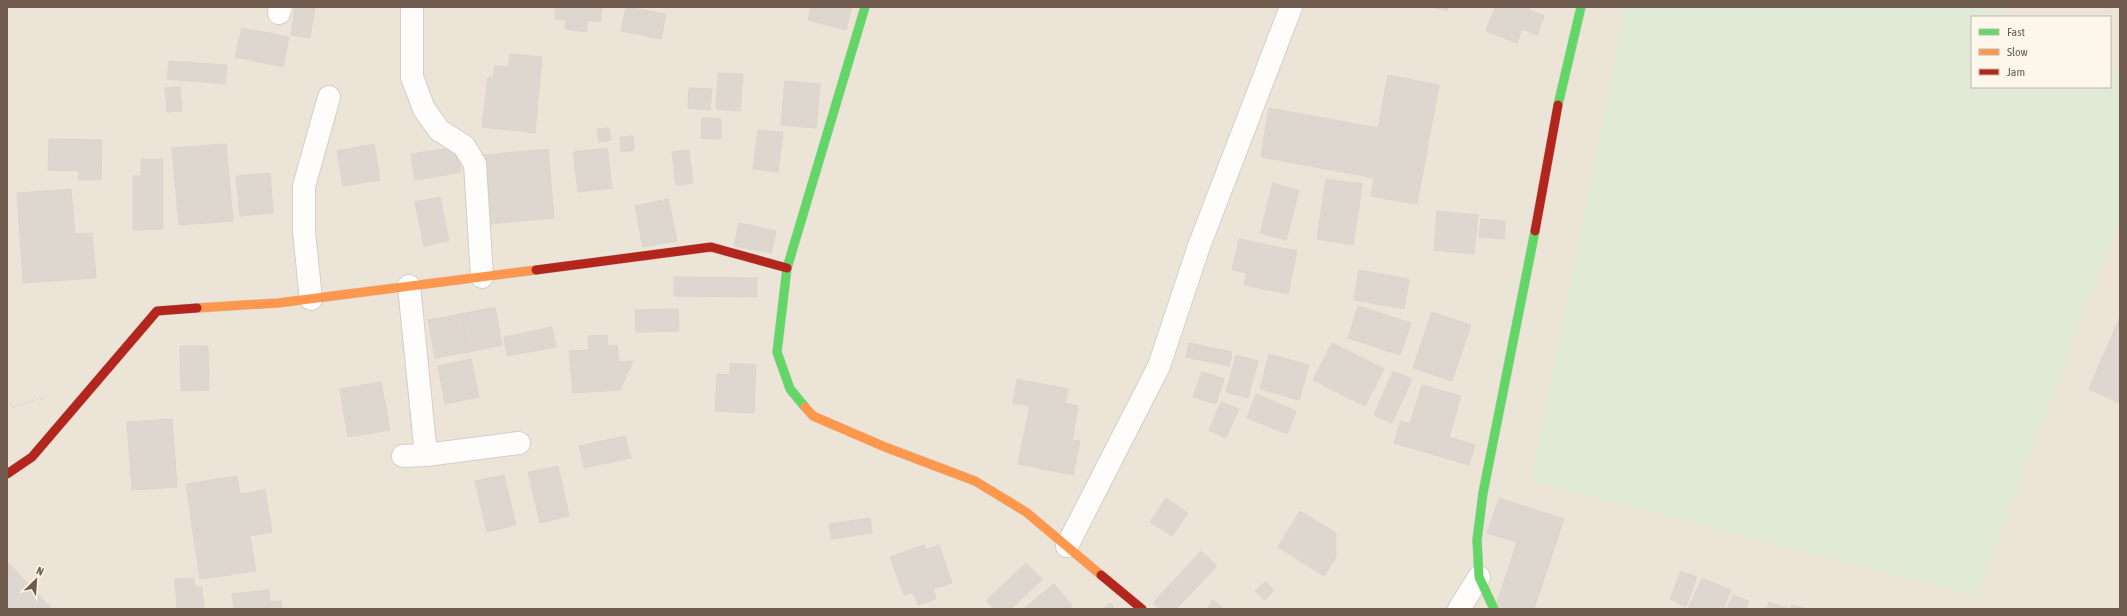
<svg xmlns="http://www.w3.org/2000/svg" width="2127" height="616" font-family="'Asap Condensed',sans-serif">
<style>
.residential{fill:#ede4d8;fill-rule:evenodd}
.green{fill:#e1ead6}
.building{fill:#ded7d0;stroke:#ddd5cd}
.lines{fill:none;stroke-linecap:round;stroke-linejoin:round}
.street-casing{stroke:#d3cec8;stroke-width:24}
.fast-casing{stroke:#d4cec8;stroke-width:10}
.slow-casing{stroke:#d4cec8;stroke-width:10}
.jam-casing{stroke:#d4cec8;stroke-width:10}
.path{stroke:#d6d0cb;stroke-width:2.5;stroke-dasharray:1 3;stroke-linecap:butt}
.street{stroke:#fefdfc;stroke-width:22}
.fast{stroke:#63d668;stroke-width:9}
.slow{stroke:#ff974d;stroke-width:9}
.jam{stroke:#b3261e;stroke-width:9}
</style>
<rect width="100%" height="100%" fill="#f5f1ea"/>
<path class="residential" d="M7,7h2113v602h-2113zM1972,17h138v70h-138z"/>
<path class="green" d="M1625,7h367l20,10h-40v70h138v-21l10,6v147l-143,377 -446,-115z"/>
<g class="building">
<path d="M295,7h20l-5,31 -19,-3z"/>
<path d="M555,7h47l-2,15 -12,-2 -2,12 -21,-3 1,-9 -11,-1z"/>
<path d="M626,7l40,7 -5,25 -40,-8z"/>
<path d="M811,7h41l-6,23 -38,-10z"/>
<path d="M1433,7h15l-1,4z"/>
<path d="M1495,7h35l-1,3 15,6 -7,19 -15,-6 -5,14 -31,-12z"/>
<path d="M242,28l47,9 -6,30 -48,-10z"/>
<path d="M510,54l32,3 -7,76 -53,-6 6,-50h5l2,-11 13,1z"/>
<path d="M169,61l58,4 -2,19 -58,-5z"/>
<path d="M718,73l25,1 -3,37 -24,-2z"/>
<path d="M1388,75l51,10 -22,119 -46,-8 3,-18 -113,-21 8,-49 109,20z"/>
<path d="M785,81l35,3 -4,44 -35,-3z"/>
<path d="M180,87l2,24 -15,1 -2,-24z"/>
<path d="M689,88l23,1 -2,21 -22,-2z"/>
<path d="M702,118l19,1v20l-20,-1z"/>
<path d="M609,128l2,12 -12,2 -2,-13z"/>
<path d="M758,130l25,2 -5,40 -25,-3z"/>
<path d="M633,136l1,14 -13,2 -1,-15z"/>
<path d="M49,139l53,1 -1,40h-23l1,-9 -31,-1z"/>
<path d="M226,144l7,77 -54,4 -7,-77z"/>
<path d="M374,144l6,36 -37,6 -6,-35z"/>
<path d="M457,147l4,25 -46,8 -4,-26z"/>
<path d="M607,148l5,40 -34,4 -5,-40z"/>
<path d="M548,149l6,69 -65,6 -6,-69z"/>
<path d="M689,150l4,33 -17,2 -4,-33z"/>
<path d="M141,159h22v70l-30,1v-54h8z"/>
<path d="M270,173l3,40 -33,3 -4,-40z"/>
<path d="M1326,179l36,5 -9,61 -36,-6z"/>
<path d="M1273,183l26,8 -13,49 -26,-7z"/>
<path d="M71,189l4,45 17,-1 4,45 -73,5 -6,-90z"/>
<path d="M440,197l9,44 -25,5 -9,-44z"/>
<path d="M668,199l9,42 -34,6 -8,-41z"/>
<path d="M1437,211l41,4 -4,39 -40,-4z"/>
<path d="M1481,219l24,2 -1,18 -25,-2z"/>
<path d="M739,223l37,8 -5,22 -37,-7z"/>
<path d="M1239,239l58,12 -9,43 -44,-9 3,-12 -15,-3z"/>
<path d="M1359,270l50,9 -5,30 -50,-9z"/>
<path d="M674,277l83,1v19l-83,-1z"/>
<path d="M1358,306l53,17 -11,32 -52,-17z"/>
<path d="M495,307l7,38 -33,7 -8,-38z"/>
<path d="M678,309l1,22 -43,1 -1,-22z"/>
<path d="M1432,312l39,13 -19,56 -39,-13z"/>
<path d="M461,314l8,38 -34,6 -7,-38z"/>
<path d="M2120,317v86l-31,-14z"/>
<path d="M552,327l4,20 -49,9 -3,-19z"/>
<path d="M607,335l1,11 9,-1 2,17 14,-1 -13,29 -47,3 -4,-42 20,-1 -1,-14z"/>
<path d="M1189,343l43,9 -3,14 -43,-9z"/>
<path d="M1332,343l52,26 -19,37 -52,-26z"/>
<path d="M180,346h28l1,44 -28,1z"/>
<path d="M1269,354l40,11 -10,35 -39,-11z"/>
<path d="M1236,355l22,6 -10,37 -22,-6z"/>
<path d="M471,359l8,38 -34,7 -7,-38z"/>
<path d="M730,363l26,2 -2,48 -39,-2 2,-37 13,1z"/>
<path d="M1393,371l19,8 -20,44 -18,-8z"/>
<path d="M1202,372l22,7 -8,25 -23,-7z"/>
<path d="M1017,379l51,10 -3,14 13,3 -6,34 8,1 -7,34 -55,-11 12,-58 -17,-3z"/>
<path d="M381,382l9,48 -42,7 -8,-48z"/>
<path d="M1422,385l39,11 -12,41 26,8 -6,20 -75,-22 7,-22 9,3z"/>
<path d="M1256,394l40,17 -9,23 -40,-16z"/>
<path d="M1221,402l18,7 -13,29 -17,-8z"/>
<path d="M172,419l5,68 -45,3 -5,-68z"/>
<path d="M625,436l6,22 -47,10 -5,-22z"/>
<path d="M558,466l11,50 -29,7 -12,-51z"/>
<path d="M504,475l12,50 -29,7 -12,-51z"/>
<path d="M237,476l3,18 25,-4 7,42 -22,4 6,35 -56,8 -14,-95z"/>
<path d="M1166,498l22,15 -16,23 -22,-14z"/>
<path d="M1499,498l65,21 -30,90h-39l22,-67 -30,-9z"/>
<path d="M1300,511l36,22v24l-12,19 -46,-29z"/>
<path d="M870,518l2,15 -41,6 -2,-15z"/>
<path d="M924,545l2,5 13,-5 13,38 -19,6 3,10 -18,6 -5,-13 -9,3 -14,-38z"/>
<path d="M1201,551l16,15 -41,43h-16l-7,-6z"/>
<path d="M8,563l44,46h-45z"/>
<path d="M1026,563l16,16 -31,30h-17l-8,-8z"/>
<path d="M1681,571l16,6 -11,30 -16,-8z"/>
<path d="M194,578l1,9h7l2,22h-27l-2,-30z"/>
<path d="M1702,578l29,12 -8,19h-35z"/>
<path d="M1265,582l9,8 -9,10 -10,-9z"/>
<path d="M1054,584l18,22 -3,3h-46z"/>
<path d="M269,590l1,12 11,-1 1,8h-48l-2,-15z"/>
<path d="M1733,595l16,6 -3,8h-19z"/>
<path d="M1213,600l11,9h-17z"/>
<path d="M1769,602l18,6v1h-20z"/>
<path d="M1110,603l5,6h-12z"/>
<path d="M1792,605l15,4h-16z"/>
</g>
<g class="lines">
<defs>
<g id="street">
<path d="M412,7v70l12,32 15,21 25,16 11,18 7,113"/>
<path d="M279,13l2,-6"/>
<path d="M409,286l17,169"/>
<path d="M311,299l-7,-67v-46l25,-89"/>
<path d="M403,456l23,-1 93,-12"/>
<path d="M1067,546l92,-180 40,-120 92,-239"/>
<path d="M1459,609l20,-32"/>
</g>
<g id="fast">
<path d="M1558,105l23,-98"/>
<path d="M805,407l-15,-18 -13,-37 10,-84 78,-261"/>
<path d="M1494,609l-15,-32 -2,-37 6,-47 52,-262"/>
</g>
<g id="slow">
<path d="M197,308l81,-5 258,-33"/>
<path d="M805,407l8,9 72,31 90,34 51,31 75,63"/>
</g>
<g id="jam">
<path d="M1535,231l23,-126"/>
<path d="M536,270l175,-23 76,21"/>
<path d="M7,474l25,-17 125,-146 40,-3"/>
<path d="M1101,575l41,34"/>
</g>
</defs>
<use href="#street" class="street-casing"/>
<use href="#fast" class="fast-casing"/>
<use href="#slow" class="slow-casing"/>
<use href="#jam" class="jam-casing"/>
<path class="path" d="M7,402l7,5 33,-11"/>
<use href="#street" class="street"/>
<use href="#fast" class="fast"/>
<use href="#slow" class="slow"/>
<use href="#jam" class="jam"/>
</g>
<rect width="2127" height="616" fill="none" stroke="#6e5b4e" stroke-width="16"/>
<rect x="1971" y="16" width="140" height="72" fill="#fcf6eb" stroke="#c3b8ac"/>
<rect x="1979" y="29" width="20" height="6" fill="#63d668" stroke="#c3b8ac"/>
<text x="2007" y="36" font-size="12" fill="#6e5b4e">Fast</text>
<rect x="1979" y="49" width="20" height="6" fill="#ff974d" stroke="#c3b8ac"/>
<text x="2007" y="56" font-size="12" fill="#6e5b4e">Slow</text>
<rect x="1979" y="69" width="20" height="6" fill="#b3261e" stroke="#c3b8ac"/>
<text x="2007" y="76" font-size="12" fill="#6e5b4e">Jam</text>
<g transform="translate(36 580) rotate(25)" stroke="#fcf6eb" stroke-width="3" paint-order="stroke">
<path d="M0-3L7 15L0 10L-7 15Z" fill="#6e5b4e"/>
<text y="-6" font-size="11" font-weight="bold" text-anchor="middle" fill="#6e5b4e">N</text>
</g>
</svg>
